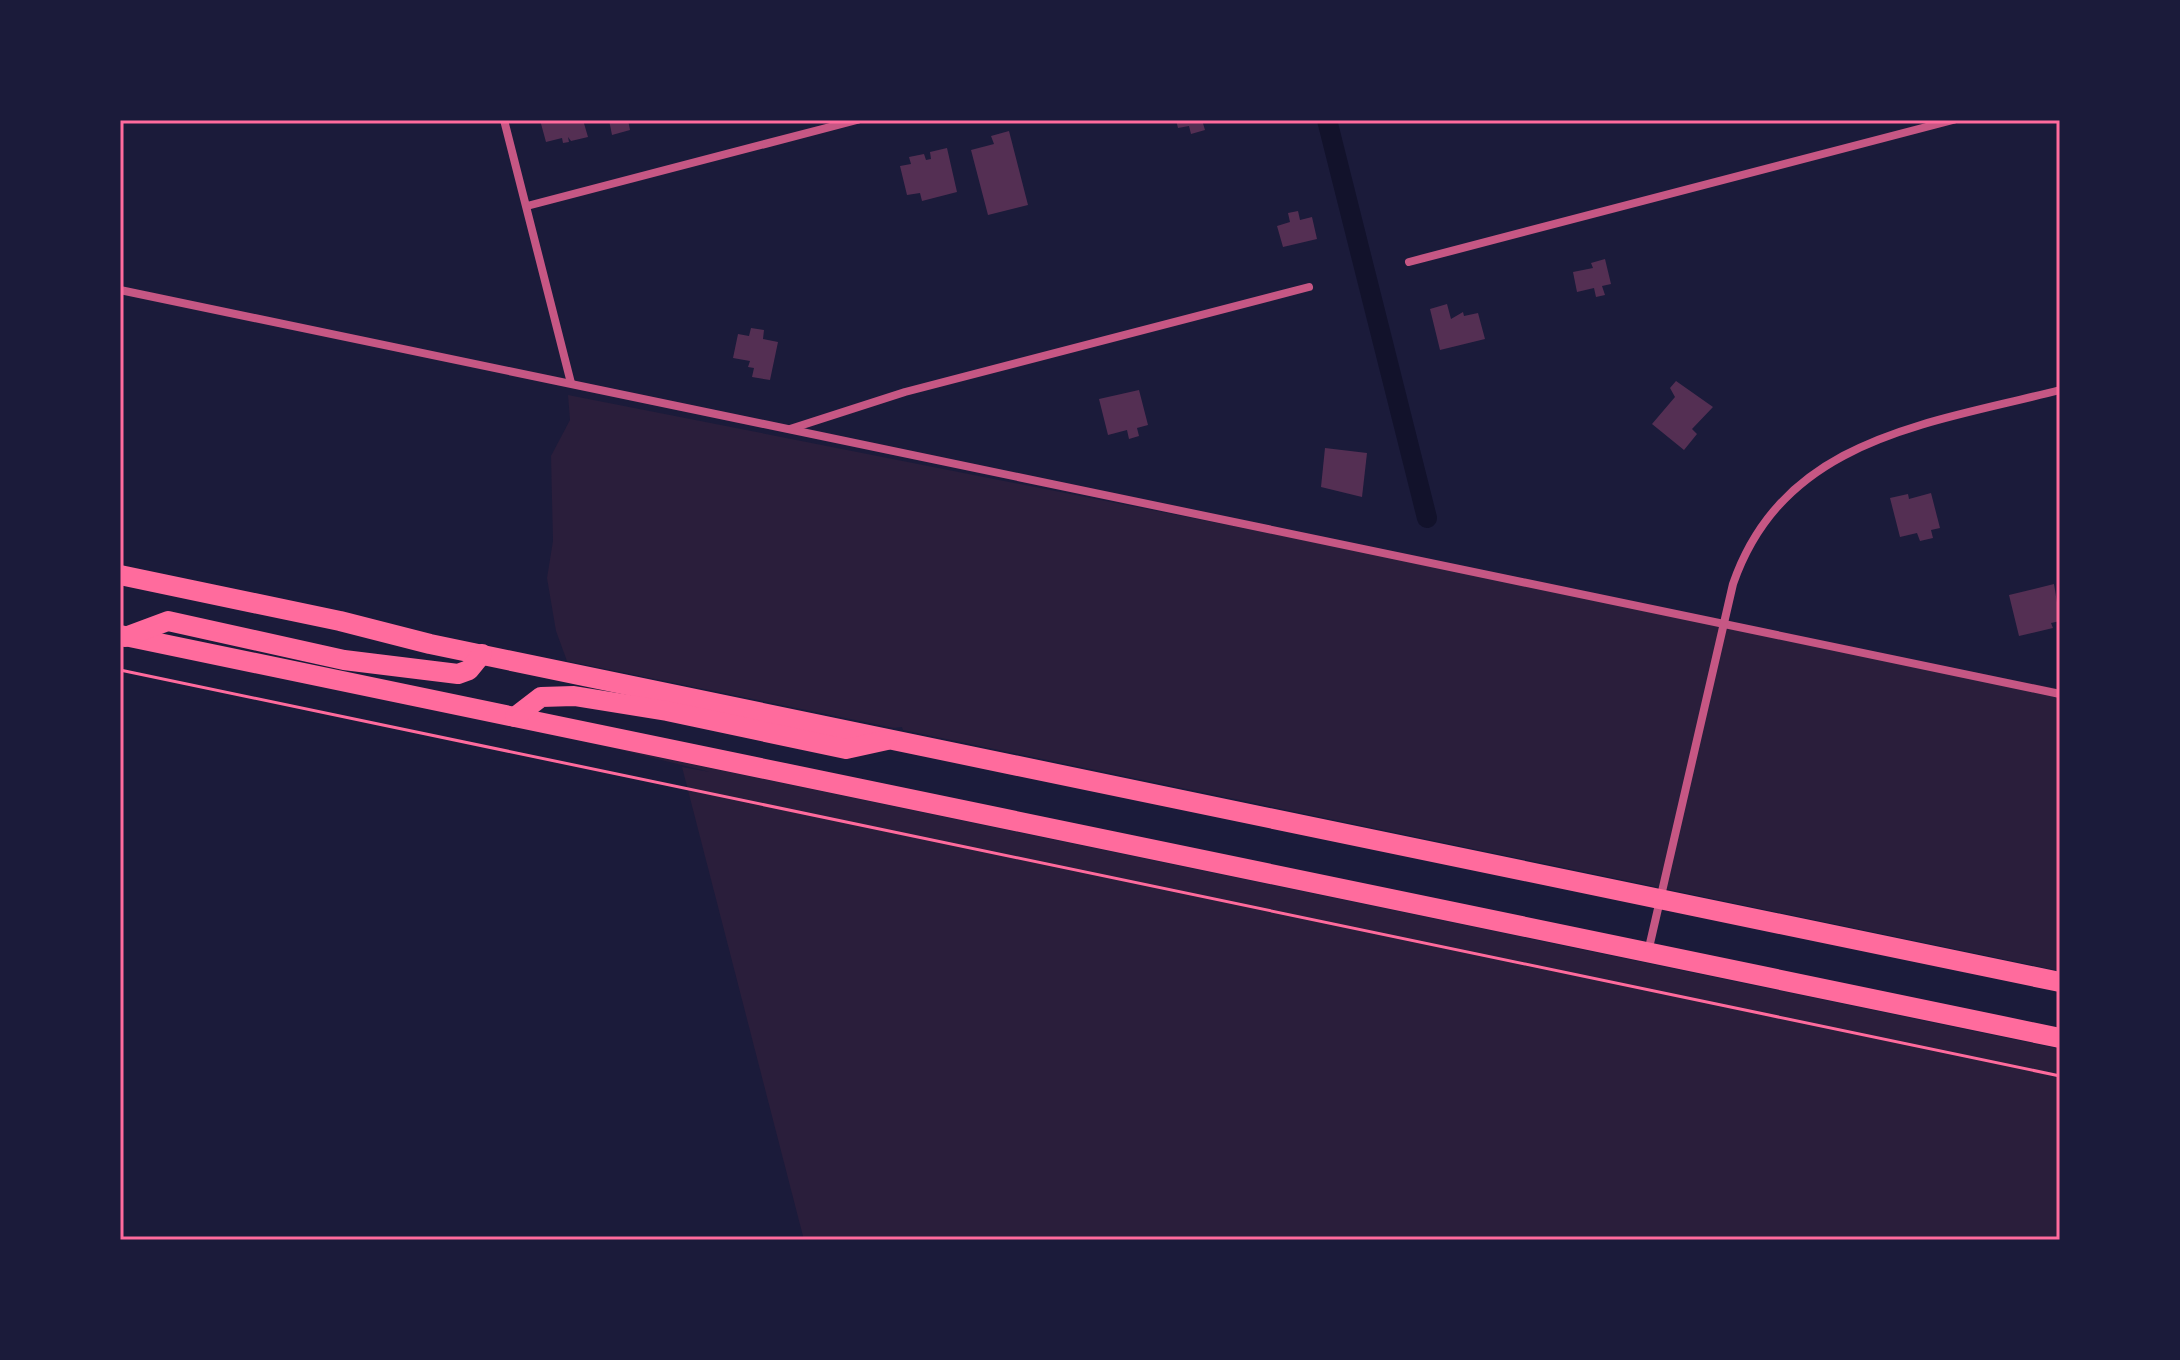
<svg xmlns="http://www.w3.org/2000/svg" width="2180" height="1360" font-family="'Asap Condensed',sans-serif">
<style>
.green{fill:#2a1e3b}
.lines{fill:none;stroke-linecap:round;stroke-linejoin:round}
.canal{stroke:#12122b;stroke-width:20}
.building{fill:#542f53}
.path{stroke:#ff6b9d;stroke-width:3}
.minor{stroke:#c65784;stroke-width:8}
.trunk{stroke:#ff6b9d;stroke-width:20}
.neatline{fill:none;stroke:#ff6b9d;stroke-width:3}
</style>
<rect width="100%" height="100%" fill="#1b1b3a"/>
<g class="green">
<path d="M568,395l1492,294v282l-1157,-241 -1,-3 -8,1 -327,-67 -11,-30 -9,-53 6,-37 -2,-85 19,-36z"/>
<path d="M609,747l1451,302v191h-1256l-122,-473 28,5z"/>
</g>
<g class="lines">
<path class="canal" d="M1327,120l100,398"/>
</g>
<g class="building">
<path d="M540,120h43l5,17 -17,4 -3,-4 1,5 -6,1 -1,-5 -16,4z"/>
<path d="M609,120h19l2,10 -18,5z"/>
<path d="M1176,120h26l3,10 -14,4 -2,-8 -11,2z"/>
<path d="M1009,131l19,74 -40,10 -17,-65 23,-6 -3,-8z"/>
<path d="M947,148l10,44 -35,9 -2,-8 -13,2 -7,-29 11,-2 -2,-7 15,-3 2,6 5,-1 -1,-7z"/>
<path d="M1298,211l2,9 12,-3 5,22 -34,8 -6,-21 13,-4 -2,-9z"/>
<path d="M1605,259l6,25 -9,2 3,9 -9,2 -2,-9 -17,4 -4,-20 20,-4 -2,-5z"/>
<path d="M1447,304l4,15 12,-7 1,4 14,-3 7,26 -45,11 -10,-41z"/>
<path d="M751,328l13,2 -1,9 15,3 -8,38 -18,-3 2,-9 -6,-1 2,-6 -17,-3 5,-24 11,2z"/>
<path d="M1676,381l37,26 -21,22 5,5 -13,16 -32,-26 23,-27 -5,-9z"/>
<path d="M1139,390l9,35 -11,3 2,8 -10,3 -2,-9 -19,5 -9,-36z"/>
<path d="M1325,448l42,5 -5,44 -41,-10z"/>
<path d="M1931,493l9,35 -9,2 2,8 -13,3 -3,-8 -17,4 -10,-39 18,-4 1,5z"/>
<path d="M2054,584l6,37 -9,2 2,5 -34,8 -10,-41z"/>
</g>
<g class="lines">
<path class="path" d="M120,670l1940,406"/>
<g class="minor">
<path d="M504,120l67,263"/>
<path d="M527,206l330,-86"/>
<path d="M1409,262l544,-142"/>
<path d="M120,290l1940,404"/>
<path d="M790,429l115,-37 404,-105"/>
<path d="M1648,952l85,-368c51,-147 196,-160 327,-194"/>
</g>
<g class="trunk">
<path d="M120,575l220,46 90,23 1630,338"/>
<path d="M120,635l1940,403"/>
<path d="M125,637l43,-16 176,39 114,14 11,-4 13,-16"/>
<path d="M515,717l26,-20 33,-1 93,15 179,38 41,-9"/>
</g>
</g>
<rect width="2180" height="1360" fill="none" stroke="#1b1b3a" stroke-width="244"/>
<rect x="122" y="122" width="1936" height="1116" class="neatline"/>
</svg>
